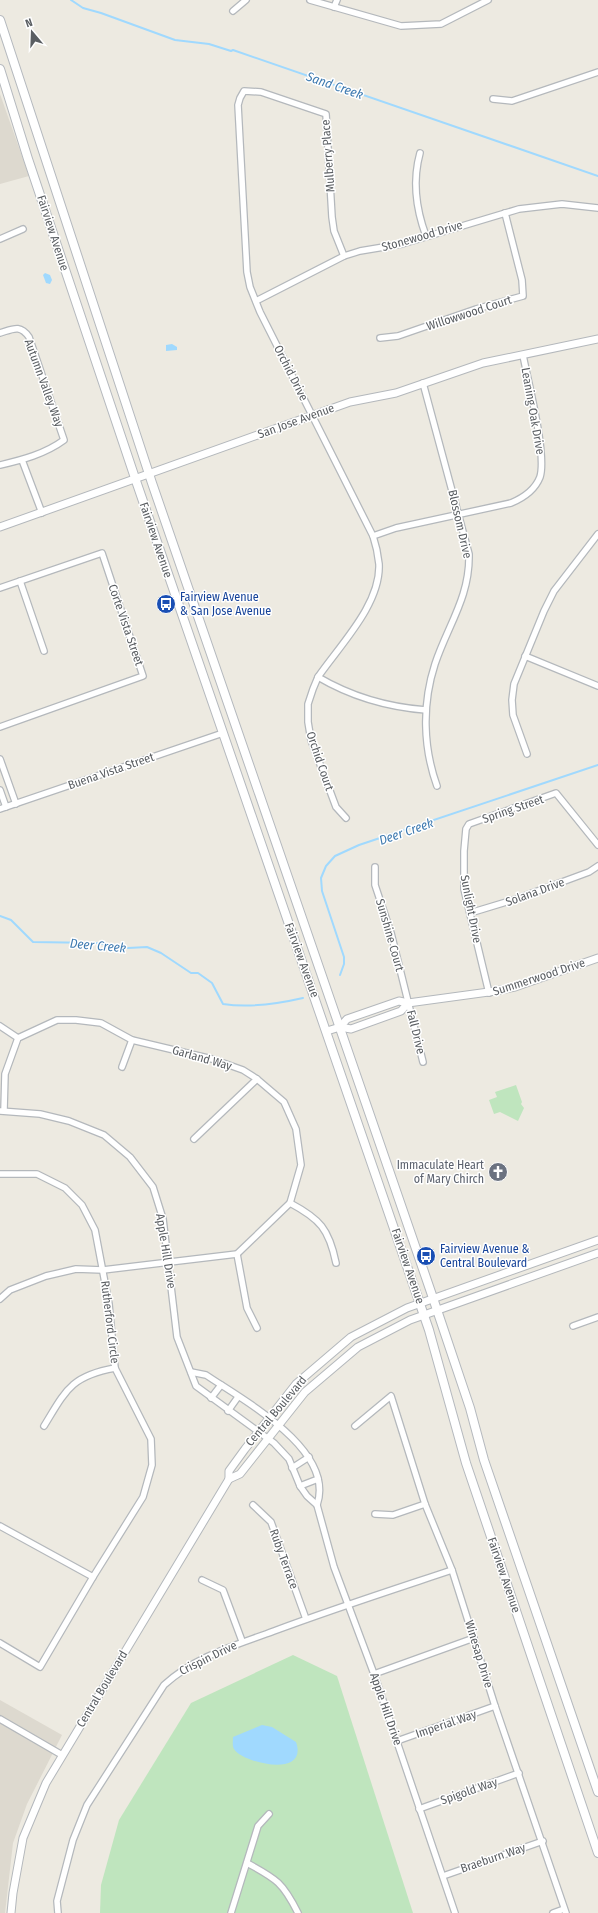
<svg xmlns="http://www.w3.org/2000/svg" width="598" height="1913" font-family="'Fira Sans Condensed',sans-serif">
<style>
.education{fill:#ddd9cf}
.green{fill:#bfe5be}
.water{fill:#a0d9fe}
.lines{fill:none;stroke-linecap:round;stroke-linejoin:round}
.stream{stroke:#a0d9fe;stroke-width:2}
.minor-casing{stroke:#b4b8bc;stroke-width:8}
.tertiary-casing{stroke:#b4b8bc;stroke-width:9}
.secondary-casing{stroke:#b5b9be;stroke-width:10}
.minor{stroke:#fff;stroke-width:5.5}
.tertiary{stroke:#fff;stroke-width:7}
.secondary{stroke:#fff;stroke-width:8}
.labels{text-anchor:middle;stroke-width:3;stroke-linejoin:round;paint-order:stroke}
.street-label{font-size:12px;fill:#5a5e62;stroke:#fff}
.transit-label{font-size:12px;fill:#164399;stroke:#fff;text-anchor:start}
.worship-label{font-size:12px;fill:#5b616d;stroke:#fff;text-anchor:end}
.water-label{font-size:13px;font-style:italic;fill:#3e7ab0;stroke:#fff}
</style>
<rect width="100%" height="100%" fill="#edeae1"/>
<g class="education">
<path d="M0,94l29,82 -29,8z"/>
<path d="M0,1700l62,35 -35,69 -14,39 -8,70h-5z"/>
</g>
<g class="green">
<path d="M516,1085l6,17 -1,2 3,4 -6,13 -18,-9 -6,2 -5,-14 8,-3 -2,-5z"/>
<path d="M293,1655l44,21 76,237h-313l1,-28 18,-65 72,-117z"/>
</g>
<g class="water">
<path d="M45,273l5,2 2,5 -2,4 -4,-1 -3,-8z"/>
<path d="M172,344l5,3v3l-11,1v-6z"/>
<path d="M262,1725l10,2 24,15c13,37 -54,21 -62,7 -2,-4 -1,-7 -1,-12z"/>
</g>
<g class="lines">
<g class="stream">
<path d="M71,0l12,8 18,5 74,27 34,4 22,7 2,-1 365,126"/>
<path d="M0,916l11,4 22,22 65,1 30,5 19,-1 14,6 30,20h7l14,10 11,21c26,4 54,0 80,-6"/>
<path d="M340,975l4,-11v-7l-22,-66 -1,-13 5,-12 9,-10 24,-11 239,-80"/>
</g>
<defs>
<g id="minor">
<path d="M310,0l91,26 40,-2 47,-24"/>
<path d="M334,7l3,-7"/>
<path d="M233,11l13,-11"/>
<path d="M493,99l19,2 86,-29"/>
<path d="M420,153c-8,29 -4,56 6,83"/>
<path d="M0,239l23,-10"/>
<path d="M344,256l-10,-25 -2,-14 -6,-103 -65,-22 -17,-1 -4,7 -2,7 9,167 3,15 10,25 113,224c3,9 5,18 6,28 2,40 -39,81 -61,113l-5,12 -5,15v18l3,18 25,67 10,11"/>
<path d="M256,301l88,-45 16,-5 42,-7 117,-35 43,-5 36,4"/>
<path d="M0,333c13,-4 20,-9 29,4l35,103c-19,14 -42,20 -64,25"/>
<path d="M380,338l18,-2 78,-27 47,-13 -1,-16 -17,-67"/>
<path d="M423,383l46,171c1,43 -21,71 -34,110 -13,40 -12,83 2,122"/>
<path d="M22,460l20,53"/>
<path d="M373,536l23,-8 115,-25c12,-5 24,-13 29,-26 7,-23 -12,-95 -17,-122"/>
<path d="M20,581l24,70"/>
<path d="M0,588l102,-35 41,123 -143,51"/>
<path d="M525,656l73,30"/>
<path d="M318,677c34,20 68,30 108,33"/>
<path d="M527,754l-14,-39 -1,-15 2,-16 30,-73 10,-20 44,-57"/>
<path d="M0,759l16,45"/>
<path d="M0,790l6,17"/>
<path d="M0,809l223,-76"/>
<path d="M375,867v18l16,48 32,129"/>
<path d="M470,913l46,-14 73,-27 9,-6"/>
<path d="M489,993l-25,-104v-38l2,-22 3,-5 87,-31 42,52"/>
<path d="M0,1026l18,12"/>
<path d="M122,1067l10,-27"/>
<path d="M0,1111l40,3 29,7 35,14 26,22 23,30 10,32 14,118 19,49 78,57 15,16 11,27 7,10 10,9 17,62 40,107 81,239"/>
<path d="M194,1139l63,-60"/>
<path d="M0,1174h37l28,14 17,17 13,25 14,74 6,64 36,71 1,26 -9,32 -50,80 -53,90 -40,-24"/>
<path d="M290,1203c30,16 39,26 46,60"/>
<path d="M237,1254l10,54 10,20"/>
<path d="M0,1299l10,-9 36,-14 30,-7 27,1 134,-16 53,-51 11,-38 -5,-36 -12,-27 -27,-23 -14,-9 -31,-11 -80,-19 -31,-17 -25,-3h-19l-39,18 -13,36 -1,36"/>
<path d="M573,1326l25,-9"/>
<path d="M191,1372l15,3c37,25 130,75 111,130"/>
<path d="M211,1398l10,-13"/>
<path d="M228,1411l10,-14"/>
<path d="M44,1426c22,-36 27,-50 71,-58"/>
<path d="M355,1426l36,-30 34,108 27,66 43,136 71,207"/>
<path d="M292,1468l17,-11"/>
<path d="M300,1486l18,-7"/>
<path d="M253,1505l18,17 35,97"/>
<path d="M375,1514l18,1 32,-11"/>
<path d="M0,1526l93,51"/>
<path d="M202,1580l21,10 19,51"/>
<path d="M374,1674l100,-36"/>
<path d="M0,1719l62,36"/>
<path d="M397,1741l98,-35"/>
<path d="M419,1809l100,-36"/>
<path d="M247,1863c30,16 36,20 51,50"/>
<path d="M443,1876l100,-35"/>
<path d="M58,1913l-1,-12 16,-61 14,-35 77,-120c32,-29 70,-39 110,-54 59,-22 118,-41 178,-61"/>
<path d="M231,1913l27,-87 11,-12"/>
<path d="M553,1913l11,-4"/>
</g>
<g id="tertiary">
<path d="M0,527l350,-125 46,-9 87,-30 115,-24"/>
<path d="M340,1027l7,-8 52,-18 9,2 88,-12 19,-4 83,-29"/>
<path d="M327,1031l13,-4 11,2 50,-18 7,-8"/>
<path d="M229,1479l11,-5 65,-82 53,-45 52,-27 188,-67"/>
<path d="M11,1913l2,-20 10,-55 23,-55 183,-304v-8l16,-22 51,-65 55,-47 56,-29 191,-68"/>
</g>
<g id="secondary">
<path d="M0,20l152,463 281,815 37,110 14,52 114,332"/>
<path d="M0,69l28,90 107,319 294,852 37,133 132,390"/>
</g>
</defs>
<use href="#minor" class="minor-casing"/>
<use href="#tertiary" class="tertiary-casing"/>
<use href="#secondary" class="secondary-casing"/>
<use href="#minor" class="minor"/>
<use href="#tertiary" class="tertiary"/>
<use href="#secondary" class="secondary"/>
</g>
<defs>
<symbol id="bus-disc" viewBox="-11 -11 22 22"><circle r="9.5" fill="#1a4fb4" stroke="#fff"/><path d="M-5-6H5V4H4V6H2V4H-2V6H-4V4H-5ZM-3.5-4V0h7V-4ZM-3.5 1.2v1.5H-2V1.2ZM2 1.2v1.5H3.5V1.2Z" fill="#fff"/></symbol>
<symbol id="church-disc" viewBox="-11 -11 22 22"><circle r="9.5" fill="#6b7280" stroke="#fff"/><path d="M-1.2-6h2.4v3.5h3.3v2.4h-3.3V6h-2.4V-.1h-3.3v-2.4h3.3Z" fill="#fff"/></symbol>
</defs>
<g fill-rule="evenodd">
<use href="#bus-disc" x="155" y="593" width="22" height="22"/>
<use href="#church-disc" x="487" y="1161" width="22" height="22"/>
<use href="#bus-disc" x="415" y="1245" width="22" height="22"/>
</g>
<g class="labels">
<g class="street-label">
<text transform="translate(328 156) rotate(-94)" y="4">Mulberry Place</text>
<text transform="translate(53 233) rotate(72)" y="4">Fairview Avenue</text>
<text transform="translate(422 236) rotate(-16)" y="4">Stonewood Drive</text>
<text transform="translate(469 313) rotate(-18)" y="4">Willowwood Court</text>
<text transform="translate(291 373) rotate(63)" y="4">Orchid Drive</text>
<text transform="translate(44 383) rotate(70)" y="4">Autumn Valley Way</text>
<text transform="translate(533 411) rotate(80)" y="4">Leaning Oak Drive</text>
<text transform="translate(296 421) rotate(-20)" y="4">San Jose Avenue</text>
<text transform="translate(460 524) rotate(77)" y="4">Blossom Drive</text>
<text transform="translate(156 540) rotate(71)" y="4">Fairview Avenue</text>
<text transform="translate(126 625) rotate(71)" y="4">Corte Vista Street</text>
<text transform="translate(320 761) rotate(71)" y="4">Orchid Court</text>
<text transform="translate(111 771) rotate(-19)" y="4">Buena Vista Street</text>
<text transform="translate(513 809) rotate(-19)" y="4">Spring Street</text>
<text transform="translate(535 892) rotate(-20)" y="4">Solana Drive</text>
<text transform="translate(471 909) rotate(79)" y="4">Sunlight Drive</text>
<text transform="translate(390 935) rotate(74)" y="4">Sunshine Court</text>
<text transform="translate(302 960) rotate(70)" y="4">Fairview Avenue</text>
<text transform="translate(539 977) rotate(-18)" y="4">Summerwood Drive</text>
<text transform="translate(416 1032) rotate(76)" y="4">Fall Drive</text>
<text transform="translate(202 1058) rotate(16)" y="4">Garland Way</text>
<text transform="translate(166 1251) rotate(81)" y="4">Apple Hill Drive</text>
<text transform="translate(408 1266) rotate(71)" y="4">Fairview Avenue</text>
<text transform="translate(110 1322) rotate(83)" y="4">Rutherford Circle</text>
<text transform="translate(276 1411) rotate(-50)" y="4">Central Boulevard</text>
<text transform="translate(284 1559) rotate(70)" y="4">Ruby Terrace</text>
<text transform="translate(504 1575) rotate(71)" y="4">Fairview Avenue</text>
<text transform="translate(479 1654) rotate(73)" y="4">Winesap Drive</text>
<text transform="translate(208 1658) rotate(-26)" y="4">Crispin Drive</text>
<text transform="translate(102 1689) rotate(-59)" y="4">Central Boulevard</text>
<text transform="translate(386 1709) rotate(71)" y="4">Apple Hill Drive</text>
<text transform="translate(446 1724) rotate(-19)" y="4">Imperial Way</text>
<text transform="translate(469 1791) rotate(-19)" y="4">Spigold Way</text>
<text transform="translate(493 1858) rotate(-19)" y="4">Braeburn Way</text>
</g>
<g class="transit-label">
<text x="180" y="601">Fairview Avenue<tspan x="180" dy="14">&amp; San Jose Avenue</tspan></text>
<text x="440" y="1253">Fairview Avenue &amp;<tspan x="440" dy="14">Central Boulevard</tspan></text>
</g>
<g class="worship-label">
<text x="484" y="1169">Immaculate Heart<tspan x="484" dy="14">of Mary Chirch</tspan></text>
</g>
<g class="water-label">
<text transform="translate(335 85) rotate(19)" y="5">Sand Creek</text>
<text transform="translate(406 831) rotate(-19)" y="5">Deer Creek</text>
<text transform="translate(98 945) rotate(5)" y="5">Deer Creek</text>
</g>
</g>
<g transform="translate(32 32) rotate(341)" stroke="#ffffff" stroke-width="3" paint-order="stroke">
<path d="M0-3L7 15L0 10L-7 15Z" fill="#5a5e62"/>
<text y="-6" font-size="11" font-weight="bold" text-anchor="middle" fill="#5a5e62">N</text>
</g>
</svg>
